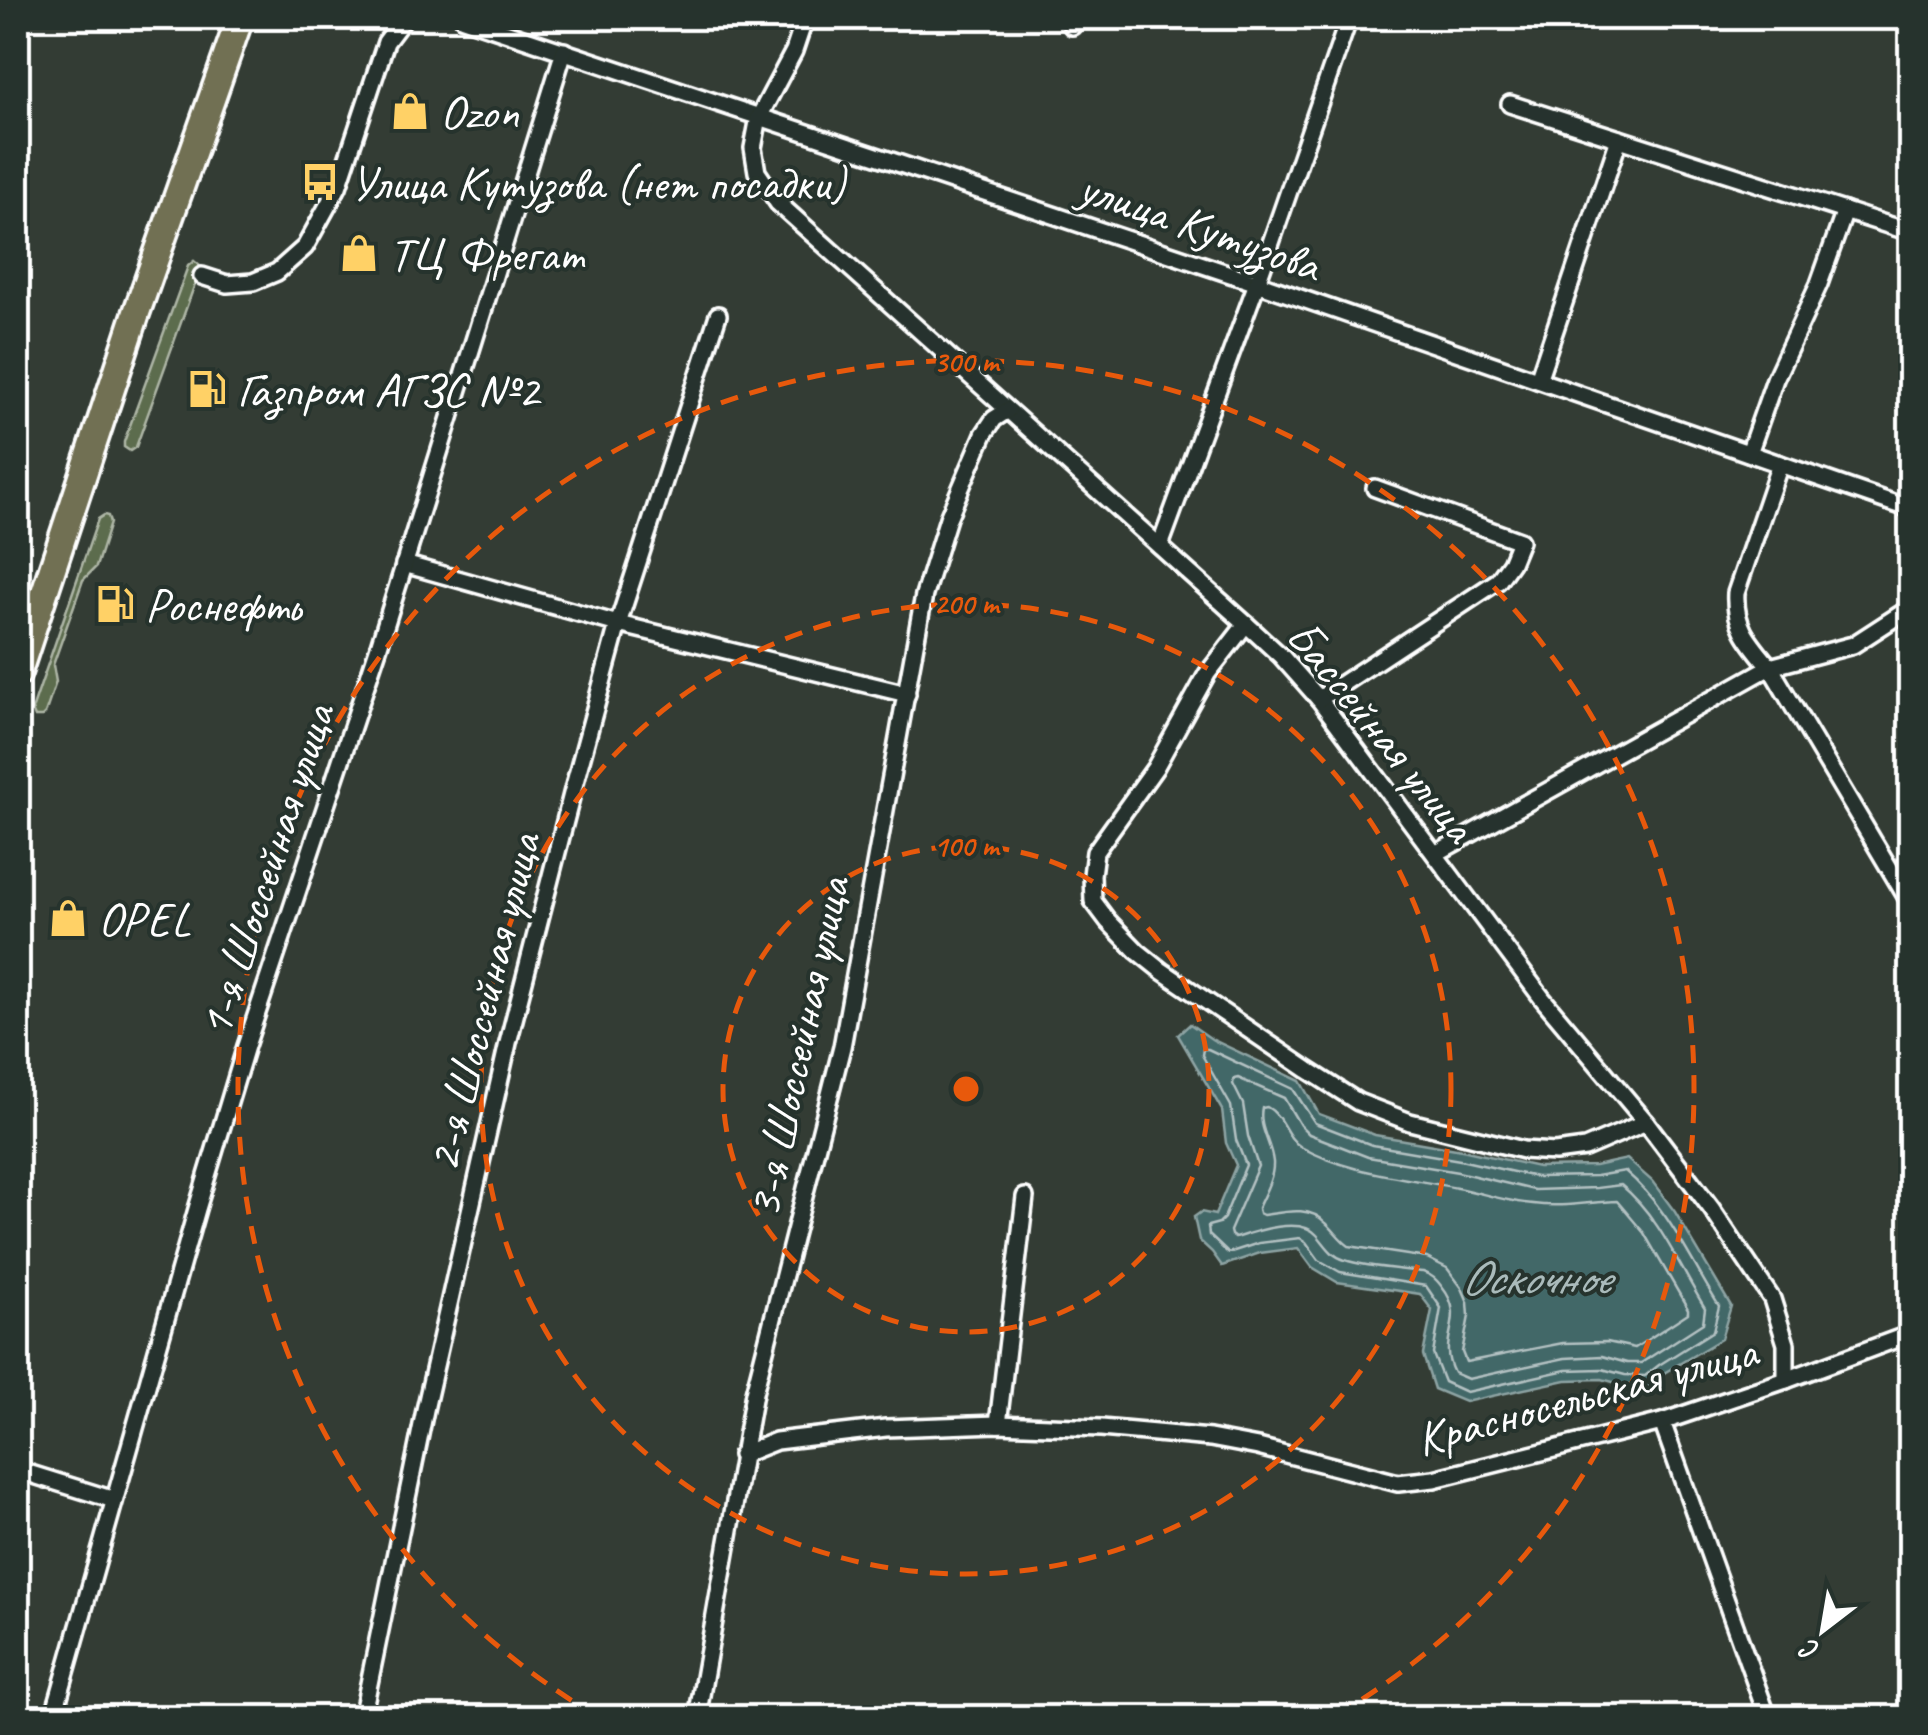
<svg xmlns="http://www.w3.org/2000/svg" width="1928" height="1735" viewBox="0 0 1928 1735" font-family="Caveat,sans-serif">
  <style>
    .green { fill: #5c6c4e; stroke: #aeb6a6; stroke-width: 2.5 }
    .water { fill: #436768; stroke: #8ea4a4; stroke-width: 2.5 }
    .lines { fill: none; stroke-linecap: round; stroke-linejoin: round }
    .shore { stroke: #b4c2c3; stroke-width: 2.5 }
    .minor-casing { stroke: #fff; stroke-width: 22 }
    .primary-casing { stroke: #fff; stroke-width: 32 }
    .minor { stroke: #26332d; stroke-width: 15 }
    .primary { stroke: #716f52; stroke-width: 25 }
    .ring { fill: none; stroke: #e8590c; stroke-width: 5; stroke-dasharray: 18 12 }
    .labels { text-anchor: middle; stroke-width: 8; stroke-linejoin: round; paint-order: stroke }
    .poi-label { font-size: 48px; fill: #fff; stroke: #26332d; text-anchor: start }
    .street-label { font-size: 48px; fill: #fff; stroke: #26332d }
    .water-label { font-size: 50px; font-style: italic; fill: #abb; stroke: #26332d }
    .centre { fill: #e8590c; stroke: #26332d; stroke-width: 5 }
    .ring-label { font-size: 30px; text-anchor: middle; font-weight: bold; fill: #e8590c; stroke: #26332d; stroke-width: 8; stroke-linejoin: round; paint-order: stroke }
  </style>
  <rect width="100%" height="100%" fill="#333c34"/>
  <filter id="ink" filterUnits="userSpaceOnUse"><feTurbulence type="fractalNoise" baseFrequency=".01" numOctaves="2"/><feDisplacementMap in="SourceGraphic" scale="20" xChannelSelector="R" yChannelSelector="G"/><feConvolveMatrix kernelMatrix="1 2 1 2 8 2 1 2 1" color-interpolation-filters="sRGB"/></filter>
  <g filter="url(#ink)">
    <g class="green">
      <path d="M194 261 200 266V270L136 447 130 451 124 447V442L188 266Z"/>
      <path d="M104 515 108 516 110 523 96 567 83 580 53 665 56 682 45 714 42 717H35L32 710 98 519Z"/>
    </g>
    <path class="water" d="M1190 1024 1213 1040 1300 1081 1319 1114 1375 1135 1462 1150 1538 1167 1595 1166 1627 1159 1652 1181 1675 1212 1731 1306 1721 1339 1664 1373 1650 1386 1624 1385 1602 1379 1566 1380 1465 1402 1434 1389 1423 1355 1432 1310 1420 1294 1337 1282 1312 1267 1298 1248 1260 1253 1222 1266 1212 1252 1199 1240 1194 1217 1201 1212 1215 1215 1236 1165 1226 1143 1222 1110 1178 1035Z"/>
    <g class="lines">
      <g class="shore">
        <path d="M1203 1049H1208L1293 1089 1315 1123 1372 1145 1460 1160 1536 1177 1596 1176 1625 1171C1668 1207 1690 1260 1719 1306L1713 1331 1659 1365 1645 1376 1625 1375 1602 1369 1566 1370 1466 1392 1444 1382 1433 1354 1441 1308 1426 1286 1340 1272 1319 1260 1306 1242 1300 1238 1259 1243 1228 1253 1209 1235 1208 1226 1219 1223 1224 1218 1246 1165 1236 1140 1231 1106 1202 1055Z"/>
        <path d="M1238 1078 1284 1098 1300 1125 1309 1134 1368 1157 1458 1172 1534 1190 1597 1188 1621 1185C1659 1216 1679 1266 1705 1308L1703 1323 1641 1363H1627L1602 1356 1565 1358 1468 1379 1454 1373C1435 1337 1469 1321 1442 1287 1436 1279 1432 1275 1423 1272 1401 1269 1365 1267 1345 1260 1331 1256 1326 1245 1317 1235 1301 1216 1256 1231 1235 1238L1231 1235 1230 1231 1258 1166 1248 1136 1243 1104 1233 1084 1234 1079Z"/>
        <path d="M1267 1107C1283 1115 1285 1137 1301 1147 1349 1174 1405 1177 1457 1188 1482 1193 1508 1202 1533 1204 1561 1208 1590 1202 1617 1201L1644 1233 1688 1309V1313L1635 1348 1607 1342 1563 1343 1466 1362 1462 1352 1469 1316 1468 1302 1462 1288 1447 1268 1427 1258 1349 1246C1339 1239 1335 1231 1326 1223 1309 1205 1285 1212 1263 1215L1259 1213 1258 1208C1264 1194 1274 1178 1273 1162 1271 1142 1258 1128 1262 1108Z"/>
      </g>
      <g class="minor-casing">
        <g id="minor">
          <path d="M463 18 1257 283 1910 509"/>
          <path d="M805 18 794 51 759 117 753 148 757 172 778 203 1246 624 1281 656 1319 699 1542 998 1646 1122 1711 1208 1772 1299 1786 1344V1380"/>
          <path d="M1072 26 1074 18"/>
          <path d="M1510 104 1910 232"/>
          <path d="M202 276 227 284 253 282 277 272 305 247 338 187 386 42 404 18"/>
          <path d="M1538 380 1619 139"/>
          <path d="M1749 453 1775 379 1819 284 1845 211"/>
          <path d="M1780 464 1736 593C1734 626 1749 642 1770 667L1910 903"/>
          <path d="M1160 546 1257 283 1349 18"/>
          <path d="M404 564 618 624 907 694"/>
          <path d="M1246 624 1207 674 1155 768 1095 852 1092 875 1093 901 1108 921 1137 951 1162 971 1308 1070 1358 1102 1410 1122 1523 1150 1555 1152 1585 1148 1646 1122"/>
          <path d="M1319 699 1498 581 1511 563 1520 541 1375 488"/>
          <path d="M1435 854 1770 667 1853 645 1910 608"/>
          <path d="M1662 1422 1768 1718"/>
          <path d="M998 1424 1025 1197"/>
          <path d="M741 1455 776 1441 886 1428 998 1424 1101 1428 1210 1438 1258 1447 1398 1483 1434 1479 1662 1422 1786 1380 1910 1334"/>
          <path d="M18 1470 114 1500"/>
          <path d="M53 1718 197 1209 246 1046 379 646 564 51"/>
          <path d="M362 1718 425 1410 508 1043 574 786 618 624 718 315"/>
          <path d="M697 1718 754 1393 842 1047 924 595 948 518 984 434 994 419 1008 410"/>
        </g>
      </g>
      <g class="primary-casing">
        <path id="primary" d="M18 673 136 314 240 18"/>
      </g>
      <use href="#minor" class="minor"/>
      <use href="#primary" class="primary"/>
    </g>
  </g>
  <g class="ring">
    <circle cx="966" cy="1089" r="243"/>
    <circle cx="966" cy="1089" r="485"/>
    <path d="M597 1716A728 728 0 1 1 1335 1716"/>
  </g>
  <defs>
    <g id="shop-bare" transform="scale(3)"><path d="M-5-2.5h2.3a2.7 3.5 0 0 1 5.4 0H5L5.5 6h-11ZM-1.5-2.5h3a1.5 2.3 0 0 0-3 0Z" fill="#ffd166" stroke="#26332d" stroke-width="2.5" paint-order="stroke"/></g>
    <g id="bus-bare" transform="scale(3)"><path d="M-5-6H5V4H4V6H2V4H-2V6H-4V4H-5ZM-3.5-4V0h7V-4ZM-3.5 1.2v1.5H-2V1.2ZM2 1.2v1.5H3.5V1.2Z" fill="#ffd166" stroke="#26332d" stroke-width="2.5" paint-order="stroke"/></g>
    <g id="fuel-bare" transform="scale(3)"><path d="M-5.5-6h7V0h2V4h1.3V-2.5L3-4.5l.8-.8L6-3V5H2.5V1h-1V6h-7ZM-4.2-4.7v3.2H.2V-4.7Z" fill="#ffd166" stroke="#26332d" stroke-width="2.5" paint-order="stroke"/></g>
  </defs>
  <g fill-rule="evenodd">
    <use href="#shop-bare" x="410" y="111"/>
    <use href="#bus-bare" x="320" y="182"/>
    <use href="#shop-bare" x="359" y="253"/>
    <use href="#fuel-bare" x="207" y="389"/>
    <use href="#fuel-bare" x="115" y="604"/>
    <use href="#shop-bare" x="68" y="918"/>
  </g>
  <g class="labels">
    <g class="poi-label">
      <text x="440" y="128">Ozon</text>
      <text x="350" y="199">Улица Кутузова (нет посадки)</text>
      <text x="389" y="270">ТЦ Фрегат</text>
      <text x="237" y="406">Газпром АГЗС №2</text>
      <text x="145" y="621">Роснефть</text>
      <text x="98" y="935">OPEL</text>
    </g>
    <g class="street-label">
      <text transform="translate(1200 225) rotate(19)" y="17">улица Кутузова</text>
      <text transform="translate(1382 730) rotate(51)" y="17">Бассейная улица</text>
      <text transform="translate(265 870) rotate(-72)" y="17">1-я Шоссейная улица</text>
      <text transform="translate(482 1002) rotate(-76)" y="17">2-я Шоссейная улица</text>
      <text transform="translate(797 1047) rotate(-78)" y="17">3-я Шоссейная улица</text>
      <text transform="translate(1586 1394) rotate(-15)" y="17">Красносельская улица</text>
    </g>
    <g class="water-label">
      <text x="1535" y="1294">Оскочное</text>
    </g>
  </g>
  <circle cx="966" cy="1089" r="15" class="centre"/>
  <g class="ring-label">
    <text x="966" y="372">300 m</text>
    <text x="966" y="614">200 m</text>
    <text x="966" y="856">100 m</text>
  </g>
  <rect width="1928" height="1735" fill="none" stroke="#26332d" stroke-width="60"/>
  <rect x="30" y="30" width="1868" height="1675" fill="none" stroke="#fff" stroke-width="4" filter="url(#ink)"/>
  <g transform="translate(1823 1630) rotate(211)" stroke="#26332d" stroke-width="8" paint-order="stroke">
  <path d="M0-8L18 38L0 25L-18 38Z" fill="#ffffff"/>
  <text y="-15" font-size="28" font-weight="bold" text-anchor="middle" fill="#ffffff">С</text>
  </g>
</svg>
